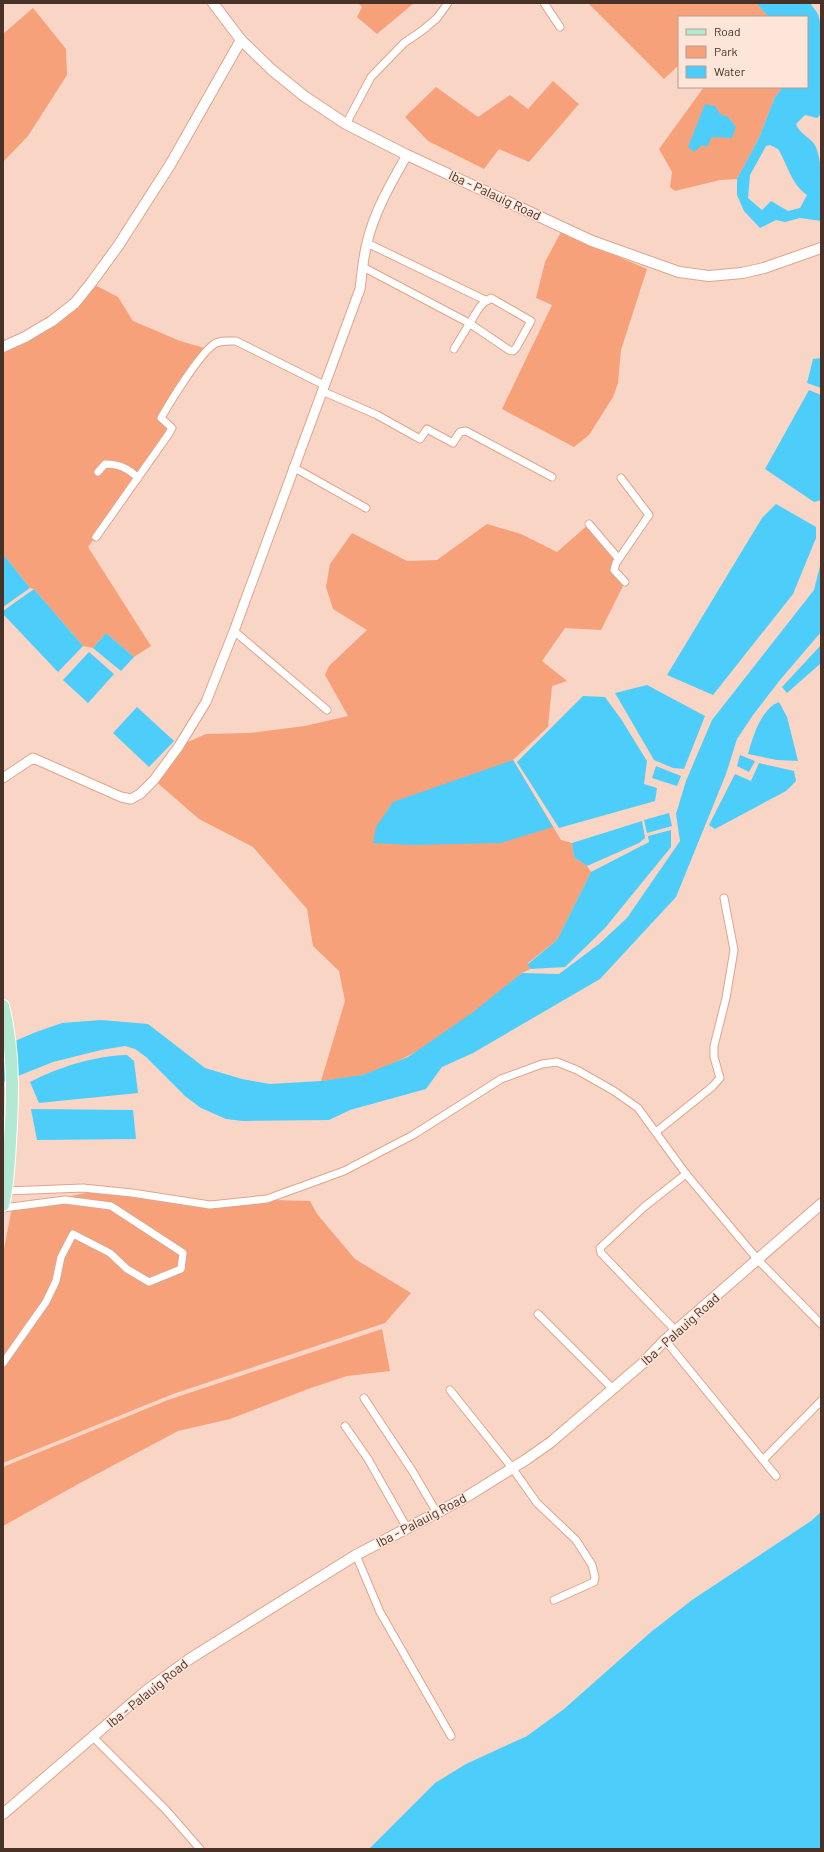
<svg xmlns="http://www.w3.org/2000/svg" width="824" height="1852" viewBox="0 0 824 1852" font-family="Barlow,sans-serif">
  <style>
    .green { fill: #f7a17a }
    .water { fill: #4dcdf9; fill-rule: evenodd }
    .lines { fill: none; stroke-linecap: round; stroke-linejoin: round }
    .minor-casing { stroke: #dfa58c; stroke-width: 9 }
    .tertiary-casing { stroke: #dfa58c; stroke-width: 11 }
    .secondary-casing { stroke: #dfa58c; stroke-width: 12 }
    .primary-casing { stroke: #fff; stroke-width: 14 }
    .minor { stroke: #fff; stroke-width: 7 }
    .tertiary { stroke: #fff; stroke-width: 9 }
    .secondary { stroke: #fff; stroke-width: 10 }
    .primary { stroke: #b3e9d2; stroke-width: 12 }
    .labels { text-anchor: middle; stroke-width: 3; stroke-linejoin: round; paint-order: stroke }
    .street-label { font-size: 13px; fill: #483126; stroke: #fee5da }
  </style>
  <rect width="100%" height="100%" fill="#f9d5c5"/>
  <g class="green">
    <path d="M358 3H414L377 34 357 17 362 7Z"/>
    <path d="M588 3H756L769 17H679V65L664 79Z"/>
    <path d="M33 8 66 49 67 75 28 136 3 162V34Z"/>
    <path d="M553 81 579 104 529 162 499 149 484 169 428 141 405 117 436 87 478 117 510 95 528 109Z"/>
    <path d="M704 87H783L775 97 759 138 737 179 720 180 675 191 670 187 672 172 659 149Z"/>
    <path d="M561 232 647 269 621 350 618 383 613 397 589 435 574 447 502 409 552 305 536 298 545 262Z"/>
    <path d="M91 283 118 297 133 321 180 341 208 349 161 418 172 428 88 547 151 646 134 657 106 633 93 648 83 646 34 589 30 588 3 554V347L52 321Z"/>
    <path d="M487 524 521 534 557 552 589 524 618 558 614 570 625 582 601 630 565 628 542 661 567 681 552 686 548 727 513 760 561 840 572 843 574 857 587 866 591 872 557 940 528 963 530 969 522 973C481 1010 416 1060 363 1075 350 1078 335 1079 321 1081L345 1001 339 971 313 946 307 909 253 847 199 819 154 780 179 746 206 734 249 733 305 726 348 716 325 675 329 666 367 630 333 609 326 587 330 564 352 533 407 561 437 560Z"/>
    <path d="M91 1192 138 1196 214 1208 269 1200 310 1201 317 1214 355 1259 411 1293 385 1323 173 1394 3 1463V1254L12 1208Z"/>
    <path d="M382 1329 390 1371 347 1376 308 1389 230 1419 178 1431 80 1483 3 1526V1467L168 1400Z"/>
  </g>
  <g class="water">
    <path d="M756 3H810L818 14 821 26 820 115 817 118 805 115 796 124C800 135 811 137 816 147 824 169 821 197 821 221L800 218 785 222 776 220 760 228 744 211 737 195V179L759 138 775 97 783 87H807V17H769ZM770 145 778 149C788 165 791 184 807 195L800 208 788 211 771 201 762 210 748 198 750 175 766 146Z"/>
    <path d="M705 104 715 106 720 114 728 117 736 127 732 138 712 137 707 147 702 145 694 152 688 147Z"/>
    <path d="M821 358V388L807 383 813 359Z"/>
    <path d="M809 390 821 395V500L814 502 765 469Z"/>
    <path d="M776 504 816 527V538L793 594 713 695 667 675 762 518Z"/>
    <path d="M3 554 30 588 3 607Z"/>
    <path d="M821 562V632L780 680 753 715 737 739 726 774 676 897 600 979 473 1053 442 1067 426 1089 350 1110 329 1120 243 1121 226 1119 201 1108 185 1096 146 1057 135 1049 125 1046 101 1050 53 1062 3 1082V1046L36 1032 62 1023 101 1020 148 1024 205 1068 242 1079 270 1084 321 1081 363 1075 408 1057 472 1013 522 973 559 974 599 944 627 918 680 841 676 814 686 781 712 720 814 590Z"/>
    <path d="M34 589 83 646 58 672 3 614V611Z"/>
    <path d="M106 633 134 657 121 671 93 648Z"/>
    <path d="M821 645V663L787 693 782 687Z"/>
    <path d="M89 652 114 674 88 703 63 680Z"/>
    <path d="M647 685 705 716 684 769 673 768 654 760 615 693Z"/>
    <path d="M583 696 605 697 621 719 647 761 644 784 657 788 655 801 559 828 517 762Z"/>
    <path d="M779 702 787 717 798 761 777 760 748 754C753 736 761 709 779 702Z"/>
    <path d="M137 707 174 741 149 767 113 733Z"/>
    <path d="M740 755 755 761 749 772 737 766Z"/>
    <path d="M513 760 553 827 501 843 411 845 373 843 376 827 393 802Z"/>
    <path d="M759 763 794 771 796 781 786 791 715 829 709 825 735 774 751 781Z"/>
    <path d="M656 766 681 776 677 786 652 778Z"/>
    <path d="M669 813 672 826 647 833 644 820Z"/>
    <path d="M642 821 645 838 639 843 587 866 574 857 572 843Z"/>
    <path d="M671 830V847L605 928 565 967 530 969 528 964 557 940 591 872 649 842 648 836Z"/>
    <path d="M127 1055 134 1061 138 1093 39 1103 30 1082C59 1067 94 1056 127 1055Z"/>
    <path d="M31 1109 133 1110 136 1139 37 1140Z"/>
    <path d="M821 1512V1849H369L435 1783 466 1764 527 1736 564 1709 651 1632 692 1600 811 1521Z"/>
  </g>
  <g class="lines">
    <g class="minor-casing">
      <g id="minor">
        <path d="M544 3 560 27"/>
        <path d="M346 124 371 77 404 43 423 30 437 18 448 3"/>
        <path d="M363 267 469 323 509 350 513 351 516 348 531 321 491 298 487 301 367 243"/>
        <path d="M454 349 479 308 486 300"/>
        <path d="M322 391 377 415 420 439 427 429 453 443 460 432 466 431 552 477"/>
        <path d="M293 467 366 508"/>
        <path d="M98 472 105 464C119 464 128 468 138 478"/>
        <path d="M621 478 649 515 616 563 614 570 625 582"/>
        <path d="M589 524 618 558"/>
        <path d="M96 537 168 435 172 428 161 418C170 402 199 355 213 345 219 340 228 341 236 341L324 385"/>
        <path d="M234 631 327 710"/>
        <path d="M656 1132 712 1087 720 1078 714 1057V1046L726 998 734 950 724 898"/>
        <path d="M7 1191 83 1188 132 1193 210 1205 267 1199 344 1171 413 1135 501 1079 542 1064 557 1062 577 1070 614 1091 638 1108 686 1174 758 1260 821 1324"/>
        <path d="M3 1208 65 1200 111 1206 183 1253 181 1269 149 1282 127 1269 110 1253 73 1234 61 1257 56 1281 46 1302 3 1363"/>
        <path d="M538 1314 612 1388"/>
        <path d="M676 1331 601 1253 600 1248 644 1207 686 1174"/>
        <path d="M665 1340 776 1476"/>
        <path d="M450 1390 513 1469 537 1503 576 1540 592 1565 595 1577 594 1582 554 1600"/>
        <path d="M364 1398 413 1472 437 1513"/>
        <path d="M345 1426 368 1459 407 1528"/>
        <path d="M763 1460 821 1401"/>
        <path d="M356 1555 380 1612 451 1736"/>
        <path d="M93 1737 166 1810 200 1849"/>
      </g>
    </g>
    <g class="tertiary-casing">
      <path id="tertiary" d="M3 778 33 758 121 797 131 799 140 794 154 780 179 746 206 702 234 631 360 289C362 274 363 258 367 243 374 212 391 183 407 155"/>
    </g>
    <g class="secondary-casing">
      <g id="secondary">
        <path d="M213 3 241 40 272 70 304 96 346 124 407 155 592 241 679 272 709 276 742 273 764 268 821 248"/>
        <path d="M3 347 25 337 52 321 75 303 91 283 118 246 170 165 241 40"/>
        <path d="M3 1814 147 1690 191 1658 356 1555 463 1499 527 1459 551 1442 643 1363 665 1340 821 1204"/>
      </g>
    </g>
    <g class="primary-casing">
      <path id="primary" d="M3 1006C14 1050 13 1096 10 1142 9 1163 8 1185 3 1205"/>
    </g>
    <use href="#minor" class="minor"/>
    <use href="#tertiary" class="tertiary"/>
    <use href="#secondary" class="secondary"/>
    <use href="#primary" class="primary"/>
  </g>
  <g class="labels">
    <g class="street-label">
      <text transform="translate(495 195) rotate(25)" y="5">Iba - Palauig Road</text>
      <text transform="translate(680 1329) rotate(-42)" y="5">Iba - Palauig Road</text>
      <text transform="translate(421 1520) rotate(-28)" y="5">Iba - Palauig Road</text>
      <text transform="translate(147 1693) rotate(-39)" y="5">Iba - Palauig Road</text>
    </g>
  </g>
  <rect width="824" height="1852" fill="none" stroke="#483126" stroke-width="8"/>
  <rect x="678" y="16" width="130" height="72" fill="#fee5da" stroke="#b59d92"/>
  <rect x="686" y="29" width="20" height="6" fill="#b3e9d2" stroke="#b59d92"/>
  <text x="714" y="36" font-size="12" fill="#483126">Road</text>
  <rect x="686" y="46" width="20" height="12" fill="#f7a17a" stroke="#b59d92"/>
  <text x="714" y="56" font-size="12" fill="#483126">Park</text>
  <rect x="686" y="66" width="20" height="12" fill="#4dcdf9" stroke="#b59d92"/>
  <text x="714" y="76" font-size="12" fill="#483126">Water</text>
</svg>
